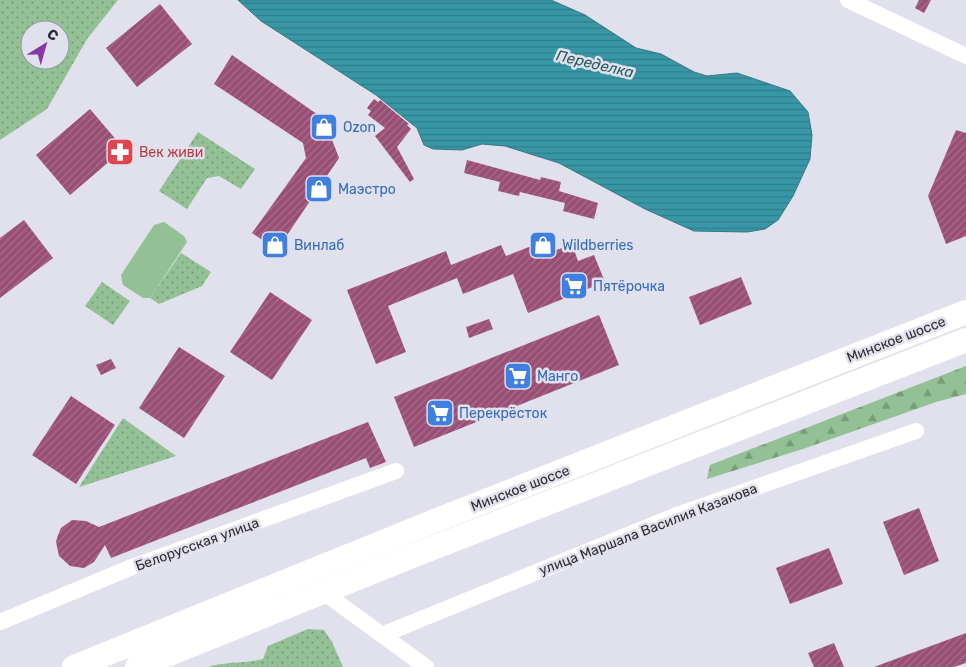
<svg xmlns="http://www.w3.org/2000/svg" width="966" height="667" viewBox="0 0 966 667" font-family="Rubik,sans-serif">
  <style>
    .green { fill: url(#green-dots); fill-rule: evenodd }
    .forest { fill: url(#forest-firs) }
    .pitch { fill: #93c094 }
    .water { fill: url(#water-rules); stroke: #357783 }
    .building { fill: url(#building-hatch) }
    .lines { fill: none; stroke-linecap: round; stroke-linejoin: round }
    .minor { stroke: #fff; stroke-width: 16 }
    .highway { stroke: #fff; stroke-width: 24 }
    .labels { text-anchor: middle; stroke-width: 5; stroke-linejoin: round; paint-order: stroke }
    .shop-label { font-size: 14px; fill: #366cbe; stroke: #e0e1ec; text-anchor: start }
    .health-label { font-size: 14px; fill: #be3a42; stroke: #e0e1ec; text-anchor: start }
    .street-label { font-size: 14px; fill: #2d2d31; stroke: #e0e1ec }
    .water-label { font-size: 15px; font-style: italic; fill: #265a63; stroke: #e0e1ec }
  </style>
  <defs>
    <pattern id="green-dots" width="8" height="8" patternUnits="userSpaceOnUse" patternTransform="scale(1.25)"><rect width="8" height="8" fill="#93c094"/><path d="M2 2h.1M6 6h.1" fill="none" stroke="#789c79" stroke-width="1.8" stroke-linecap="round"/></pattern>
    <pattern id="forest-firs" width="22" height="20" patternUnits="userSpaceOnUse" patternTransform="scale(1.25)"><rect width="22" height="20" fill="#93c094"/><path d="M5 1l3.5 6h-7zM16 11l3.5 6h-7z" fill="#789c79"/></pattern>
    <pattern id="water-rules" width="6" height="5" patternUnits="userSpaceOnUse" patternTransform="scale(1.25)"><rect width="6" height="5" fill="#3897a6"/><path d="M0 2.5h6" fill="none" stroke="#307c88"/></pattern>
    <pattern id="building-hatch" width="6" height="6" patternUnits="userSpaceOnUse" patternTransform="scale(1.25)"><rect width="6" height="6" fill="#9a4e75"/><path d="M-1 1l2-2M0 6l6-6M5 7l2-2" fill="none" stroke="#a5708c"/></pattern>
  </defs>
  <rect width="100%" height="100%" fill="#e0e1ec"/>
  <g class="green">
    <path d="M0 0H118L87 39 47 109 0 140ZM30 30H60V60H30Z"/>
    <path d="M198 132 255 169 241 189 219 176 207 178 187 209 159 191Z"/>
    <path d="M181 253 211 272 202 286 159 304 150 298Z"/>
    <path d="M102 282 130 301 113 325 85 306Z"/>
    <path d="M123 418 176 456 79 487Z"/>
    <path d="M308 629 324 630 332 642 343 667H208C226 661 244 664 263 659L268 646Z"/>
  </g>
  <path class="forest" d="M966 366V394L936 402 803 449 707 479 710 465Z"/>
  <path class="pitch" d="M164 222 184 236 187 242 150 298H143L123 285 121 275 154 225Z"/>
  <path class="water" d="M238 0H551L585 15 636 48 661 54 694 72 707 76 737 73 790 91 808 112 812 135 810 159 793 196 778 220 765 229 747 232 694 231 645 209 559 163 505 146 482 144 462 150 433 149 424 145 417 128 376 95 261 21Z"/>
  <g class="building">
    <path d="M919 0H931L924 13 915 8Z"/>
    <path d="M160 4 192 44 137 87 106 48Z"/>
    <path d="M232 55 324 119 339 158 277 250 252 233 306 158 303 143 214 84Z"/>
    <path d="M374 99 378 102 380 100 409 124 407 125 411 129 397 147 414 179 410 182 375 136 385 128 368 115 371 111 367 108Z"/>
    <path d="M90 109 124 149 70 195 36 155Z"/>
    <path d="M956 130 966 133V236L946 244 928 196Z"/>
    <path d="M467 160 540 180 541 177 561 182 559 191 598 203 594 219 563 211 565 203 520 192 519 196 498 191 500 182 464 173Z"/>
    <path d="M24 220 53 258 0 298V238Z"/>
    <path d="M549 239 554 251 572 244 578 261 594 255 605 282 528 313 513 274 463 294 457 278 388 306 406 352 376 364 347 290 446 251 451 265 501 245 506 256Z"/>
    <path d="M741 277 752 304 700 325 689 297Z"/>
    <path d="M270 292 312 320 272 380 230 352Z"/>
    <path d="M599 315 619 365 414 447 394 397Z"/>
    <path d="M489 319 493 329 469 338 466 327Z"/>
    <path d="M179 347 225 376 184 438 139 408Z"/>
    <path d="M111 359 116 368 101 375 96 365Z"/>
    <path d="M71 396 115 425 76 484 32 455Z"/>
    <path d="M368 422 386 462 370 468 366 458 111 558 105 545 94 562 84 568 70 566 59 556 56 542 58 535 61 528 72 520 86 521 99 527Z"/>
    <path d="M919 508 939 561 904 575 883 522Z"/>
    <path d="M829 548 843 584 790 604 776 568Z"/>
    <path d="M966 633V663L954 667H874Z"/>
    <path d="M834 643 844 667H814L808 653Z"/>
  </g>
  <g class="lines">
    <g class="minor">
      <path d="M848 0 966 56"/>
      <path d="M323 592 426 667"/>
      <path d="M0 622 132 567 396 471"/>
      <path d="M382 635 677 515 916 431"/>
    </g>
    <g class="highway">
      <path d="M74 667 432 522 966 312"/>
      <path d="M137 667 412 556 966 340"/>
    </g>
  </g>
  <defs>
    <g id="shop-square" transform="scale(1.4375)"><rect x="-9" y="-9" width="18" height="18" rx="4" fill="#3f7fe0" stroke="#e0e1ec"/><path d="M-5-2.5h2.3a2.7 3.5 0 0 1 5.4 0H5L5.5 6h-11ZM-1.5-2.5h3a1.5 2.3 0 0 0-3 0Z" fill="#fff"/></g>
    <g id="pharmacy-square" transform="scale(1.4375)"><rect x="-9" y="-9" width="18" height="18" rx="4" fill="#e0444e" stroke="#e0e1ec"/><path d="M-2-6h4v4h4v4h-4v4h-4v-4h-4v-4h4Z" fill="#fff"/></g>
    <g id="supermarket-square" transform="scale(1.4375)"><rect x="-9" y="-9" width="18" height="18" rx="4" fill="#3f7fe0" stroke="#e0e1ec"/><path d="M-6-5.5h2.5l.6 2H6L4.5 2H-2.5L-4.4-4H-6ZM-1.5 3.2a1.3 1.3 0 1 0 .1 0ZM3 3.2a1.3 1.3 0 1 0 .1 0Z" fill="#fff"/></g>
  </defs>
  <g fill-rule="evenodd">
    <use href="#shop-square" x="324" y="127"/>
    <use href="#pharmacy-square" x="120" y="152"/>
    <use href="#shop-square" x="319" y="189"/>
    <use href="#shop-square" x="275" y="245"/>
    <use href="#shop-square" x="543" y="245"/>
    <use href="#supermarket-square" x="574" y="286"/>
    <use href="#supermarket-square" x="518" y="376"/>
    <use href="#supermarket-square" x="440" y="413"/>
  </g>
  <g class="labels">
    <g class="shop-label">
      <text x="343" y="132">Ozon</text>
      <text x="338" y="194">Маэстро</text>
      <text x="294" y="250">Винлаб</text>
      <text x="562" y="250">Wildberries</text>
      <text x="593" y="291">Пятёрочка</text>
      <text x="537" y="381">Манго</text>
      <text x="459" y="418">Перекрёсток</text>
    </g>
    <g class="health-label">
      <text x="139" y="157">Век живи</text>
    </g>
    <g class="street-label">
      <text transform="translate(896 339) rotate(-21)" y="5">Минское шоссе</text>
      <text transform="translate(520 488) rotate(-21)" y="5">Минское шоссе</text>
      <text transform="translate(648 529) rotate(-21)" y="5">улица Маршала Василия Казакова</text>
      <text transform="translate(197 544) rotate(-20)" y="5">Белорусская улица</text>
    </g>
    <g class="water-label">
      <text transform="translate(595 64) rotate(13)" y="5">Переделка</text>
    </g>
  </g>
  <g transform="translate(45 45) rotate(37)"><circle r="24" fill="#e0e1ec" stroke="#9899a1"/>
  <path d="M0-4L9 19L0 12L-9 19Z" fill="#8638a9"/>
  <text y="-8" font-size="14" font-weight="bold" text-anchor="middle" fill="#2d2d31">С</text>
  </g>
</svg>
